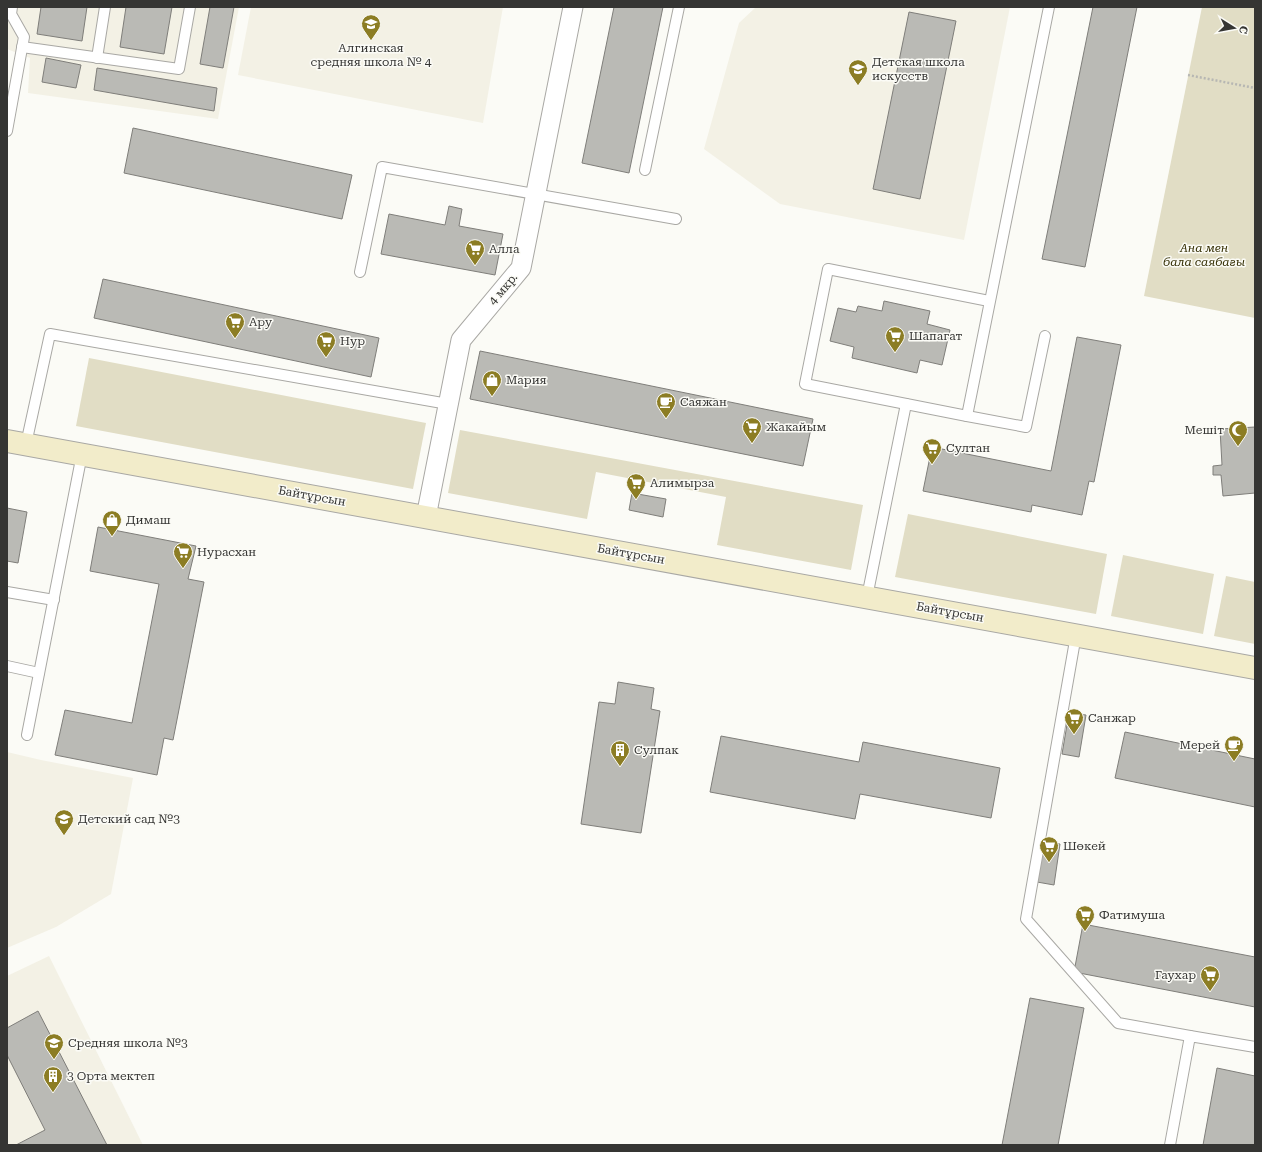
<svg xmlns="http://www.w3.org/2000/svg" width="1262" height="1152" viewBox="0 0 1262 1152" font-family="'Roboto Serif',serif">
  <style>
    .built { fill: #f3f1e5 }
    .green { fill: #e1ddc5 }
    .building { fill: #babab5; stroke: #7f7e7a }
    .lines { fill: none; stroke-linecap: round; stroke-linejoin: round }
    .lane-casing { stroke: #a9a8a4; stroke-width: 12 }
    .street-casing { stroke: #a9a8a4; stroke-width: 21 }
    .secondary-casing { stroke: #a9a8a4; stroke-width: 24 }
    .path { stroke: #b7b7b3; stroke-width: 2.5; stroke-dasharray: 2 2; stroke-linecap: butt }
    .lane { stroke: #fff; stroke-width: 10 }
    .street { stroke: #fff; stroke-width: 19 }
    .secondary { stroke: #f2ecca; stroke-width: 22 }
    .labels { text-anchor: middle; stroke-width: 3; stroke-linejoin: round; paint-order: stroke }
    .poi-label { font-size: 12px; fill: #353533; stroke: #fbfbf6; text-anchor: start }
    .park-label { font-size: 12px; font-style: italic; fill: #352f04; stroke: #fbfbf6 }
    .street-label { font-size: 12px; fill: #353533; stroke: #fbfbf6 }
  </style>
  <rect width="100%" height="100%" fill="#fbfbf6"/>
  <g class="built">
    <path d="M7 7H239L218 119 28 93 30 58 7 49Z"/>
    <path d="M251 7H503L483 123 238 75Z"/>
    <path d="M756 7H1010L964 240 780 204 704 149 739 23Z"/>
    <path d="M7 752 41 760 133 778 111 894 56 927 7 948Z"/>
    <path d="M49 956 143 1145H7V976Z"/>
  </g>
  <g class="green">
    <path d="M1202 7H1255V318L1144 296Z"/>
    <path d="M89 358 426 423 413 489 76 426Z"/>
    <path d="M460 430 863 505 851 570 717 545 726 497 596 472 587 519 448 493Z"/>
    <path d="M908 514 1107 554 1096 614 895 577Z"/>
    <path d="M1123 555 1214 574 1203 634 1111 616Z"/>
    <path d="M1226 576 1255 582V644L1214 636Z"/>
  </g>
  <g class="building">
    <path d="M41 7H87L82 41 37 34Z"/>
    <path d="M126 7H172L164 54 120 47Z"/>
    <path d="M210 7H234L223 68 200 64Z"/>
    <path d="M614 7H663L629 173 582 163Z"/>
    <path d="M1093 7H1137L1085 267 1042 259Z"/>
    <path d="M909 12 956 21 920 199 873 189Z"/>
    <path d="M46 58 81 65 76 88 42 82Z"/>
    <path d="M97 68 217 88 214 111 94 90Z"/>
    <path d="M133 128 352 175 342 219 124 173Z"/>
    <path d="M449 206 462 209 459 226 503 234 495 275 381 254 389 214 445 225Z"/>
    <path d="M103 279 379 338 371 377 94 318Z"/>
    <path d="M884 301 930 311 927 324 950 330 942 365 920 360 917 373 852 358 854 347 830 341 838 308 856 312 858 306 882 311Z"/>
    <path d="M1077 337 1121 345 1094 482 1089 481 1082 515 1032 505 1031 512 923 491 932 447 1051 471Z"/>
    <path d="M480 351 813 419 803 466 470 399Z"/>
    <path d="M1255 427V493L1223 496 1221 475H1213V466L1222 465 1220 429Z"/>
    <path d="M632 493 666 499 663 517 629 510Z"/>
    <path d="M7 508 27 512 18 563 7 561Z"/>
    <path d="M98 527 196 546 188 579 204 582 173 740 164 738 157 775 55 755 65 710 132 723 159 584 90 571Z"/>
    <path d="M618 682 654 688 651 709 660 711 641 833 581 824 599 702 615 704Z"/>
    <path d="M1069 713 1086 715 1079 757 1062 754Z"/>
    <path d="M1125 732 1255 759V807L1115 778Z"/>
    <path d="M721 736 859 762 863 742 1000 768 991 818 860 794 855 819 710 792Z"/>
    <path d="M1044 841 1060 844 1054 885 1037 882Z"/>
    <path d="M1083 924 1255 957V1007L1074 972Z"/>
    <path d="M1030 998 1084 1008 1058 1145H1002Z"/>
    <path d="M38 1011 107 1145H16L45 1130 7 1055V1028Z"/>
    <path d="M1217 1068 1255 1076V1145H1203Z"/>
  </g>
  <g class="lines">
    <g class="lane-casing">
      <g id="lane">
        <path d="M22 47 179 69 190 7"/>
        <path d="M97 58 105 7"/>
        <path d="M7 131 24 37 11 14 12 7"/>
        <path d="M645 170 679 7"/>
        <path d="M360 272 382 167 676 219"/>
        <path d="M989 301 828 269 805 384 967 416 1049 7"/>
        <path d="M967 416 1026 427 1045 336"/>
        <path d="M26 444 50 334 448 404"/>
        <path d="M7 592 54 600"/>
        <path d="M867 597 906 404"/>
        <path d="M1076 635 1026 919 1118 1023 1190 1036"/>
        <path d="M7 666 39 673"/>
        <path d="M27 735 82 454"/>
        <path d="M1170 1145 1190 1036 1255 1047"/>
      </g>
    </g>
    <g class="street-casing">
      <path id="street" d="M426 517 461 340 521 268 573 7"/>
    </g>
    <g class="secondary-casing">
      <path id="secondary" d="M7 441 1255 668"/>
    </g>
    <path class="path" d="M1188 75 1255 88"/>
    <use href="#lane" class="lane"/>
    <use href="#street" class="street"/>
    <use href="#secondary" class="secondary"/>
  </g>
  <defs>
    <g id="school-pin" transform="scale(1)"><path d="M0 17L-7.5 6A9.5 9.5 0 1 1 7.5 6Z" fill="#8c7d24" stroke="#fbfbf6"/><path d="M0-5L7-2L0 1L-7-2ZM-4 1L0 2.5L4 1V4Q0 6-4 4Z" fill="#fff"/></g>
    <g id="supermarket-pin" transform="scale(1)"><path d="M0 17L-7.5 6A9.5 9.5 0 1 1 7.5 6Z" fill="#8c7d24" stroke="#fbfbf6"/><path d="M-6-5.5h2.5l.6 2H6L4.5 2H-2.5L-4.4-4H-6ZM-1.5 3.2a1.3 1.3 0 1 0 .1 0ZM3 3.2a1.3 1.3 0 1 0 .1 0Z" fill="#fff"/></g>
    <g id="shop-pin" transform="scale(1)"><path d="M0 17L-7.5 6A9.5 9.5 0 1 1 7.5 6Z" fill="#8c7d24" stroke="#fbfbf6"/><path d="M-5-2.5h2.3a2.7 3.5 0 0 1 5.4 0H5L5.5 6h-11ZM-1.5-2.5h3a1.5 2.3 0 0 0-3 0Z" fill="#fff"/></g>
    <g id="cafe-pin" transform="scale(1)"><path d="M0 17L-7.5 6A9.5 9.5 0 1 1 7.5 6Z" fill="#8c7d24" stroke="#fbfbf6"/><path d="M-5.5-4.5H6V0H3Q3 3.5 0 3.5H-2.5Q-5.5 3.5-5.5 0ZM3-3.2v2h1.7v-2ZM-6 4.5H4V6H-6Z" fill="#fff"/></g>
    <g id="mosque-pin" transform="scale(1)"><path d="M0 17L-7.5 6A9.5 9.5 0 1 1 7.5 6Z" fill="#8c7d24" stroke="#fbfbf6"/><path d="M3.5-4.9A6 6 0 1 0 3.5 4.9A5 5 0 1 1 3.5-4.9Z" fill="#fff"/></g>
    <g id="building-pin" transform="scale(1)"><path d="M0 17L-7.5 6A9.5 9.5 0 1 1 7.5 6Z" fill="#8c7d24" stroke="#fbfbf6"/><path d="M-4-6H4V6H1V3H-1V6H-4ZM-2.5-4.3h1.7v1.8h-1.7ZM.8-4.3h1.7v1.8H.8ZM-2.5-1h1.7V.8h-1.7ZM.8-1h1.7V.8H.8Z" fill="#fff"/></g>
  </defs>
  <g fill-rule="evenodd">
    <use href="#school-pin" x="371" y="24"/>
    <use href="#school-pin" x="858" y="69"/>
    <use href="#supermarket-pin" x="475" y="249"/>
    <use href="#supermarket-pin" x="235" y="322"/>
    <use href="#supermarket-pin" x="895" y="336"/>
    <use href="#supermarket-pin" x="326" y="341"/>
    <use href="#shop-pin" x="492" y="380"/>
    <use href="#cafe-pin" x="666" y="402"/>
    <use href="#supermarket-pin" x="752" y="427"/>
    <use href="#mosque-pin" x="1238" y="430"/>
    <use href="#supermarket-pin" x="932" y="448"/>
    <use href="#supermarket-pin" x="636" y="483"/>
    <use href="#shop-pin" x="112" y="520"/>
    <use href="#supermarket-pin" x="183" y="552"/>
    <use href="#supermarket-pin" x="1074" y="718"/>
    <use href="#cafe-pin" x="1234" y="745"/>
    <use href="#building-pin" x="620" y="750"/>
    <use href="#school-pin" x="64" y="819"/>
    <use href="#supermarket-pin" x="1049" y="846"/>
    <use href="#supermarket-pin" x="1085" y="915"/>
    <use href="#supermarket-pin" x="1210" y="975"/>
    <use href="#school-pin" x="54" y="1043"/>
    <use href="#building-pin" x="53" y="1076"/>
  </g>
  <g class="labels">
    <g class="poi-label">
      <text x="371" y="52" text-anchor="middle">Алгинская<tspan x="371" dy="14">средняя школа № 4</tspan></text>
      <text x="872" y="66">Детская школа<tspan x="872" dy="14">искусств</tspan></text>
      <text x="489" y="253">Алла</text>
      <text x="249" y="326">Ару</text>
      <text x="909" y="340">Шапагат</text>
      <text x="340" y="345">Нур</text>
      <text x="506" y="384">Мария</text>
      <text x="680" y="406">Саяжан</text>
      <text x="766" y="431">Жакайым</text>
      <text x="1224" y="434" text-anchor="end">Мешіт</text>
      <text x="946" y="452">Султан</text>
      <text x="650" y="487">Алимырза</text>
      <text x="126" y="524">Димаш</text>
      <text x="197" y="556">Нурасхан</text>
      <text x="1088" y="722">Санжар</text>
      <text x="1220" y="749" text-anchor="end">Мерей</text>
      <text x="634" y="754">Сулпак</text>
      <text x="78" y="823">Детский сад №3</text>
      <text x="1063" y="850">Шөкей</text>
      <text x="1099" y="919">Фатимуша</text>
      <text x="1196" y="979" text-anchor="end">Гаухар</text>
      <text x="68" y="1047">Средняя школа №3</text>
      <text x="67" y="1080">3 Орта мектеп</text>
    </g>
    <g class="park-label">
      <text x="1204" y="252">Ана мен<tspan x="1204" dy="14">бала саябағы</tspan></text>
    </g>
    <g class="street-label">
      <text transform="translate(503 289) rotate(-50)" y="4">4 мкр.</text>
      <text transform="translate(312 496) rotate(10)" y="4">Байтұрсын</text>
      <text transform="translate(631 554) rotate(10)" y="4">Байтұрсын</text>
      <text transform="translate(950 612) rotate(10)" y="4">Байтұрсын</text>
    </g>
  </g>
  <rect width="1262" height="1152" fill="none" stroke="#353533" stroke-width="16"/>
  <g transform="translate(1234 28) rotate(101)" stroke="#fbfbf6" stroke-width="3" paint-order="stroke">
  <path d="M0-3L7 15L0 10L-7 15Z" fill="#353533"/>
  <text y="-6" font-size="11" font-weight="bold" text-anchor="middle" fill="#353533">С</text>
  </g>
</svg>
